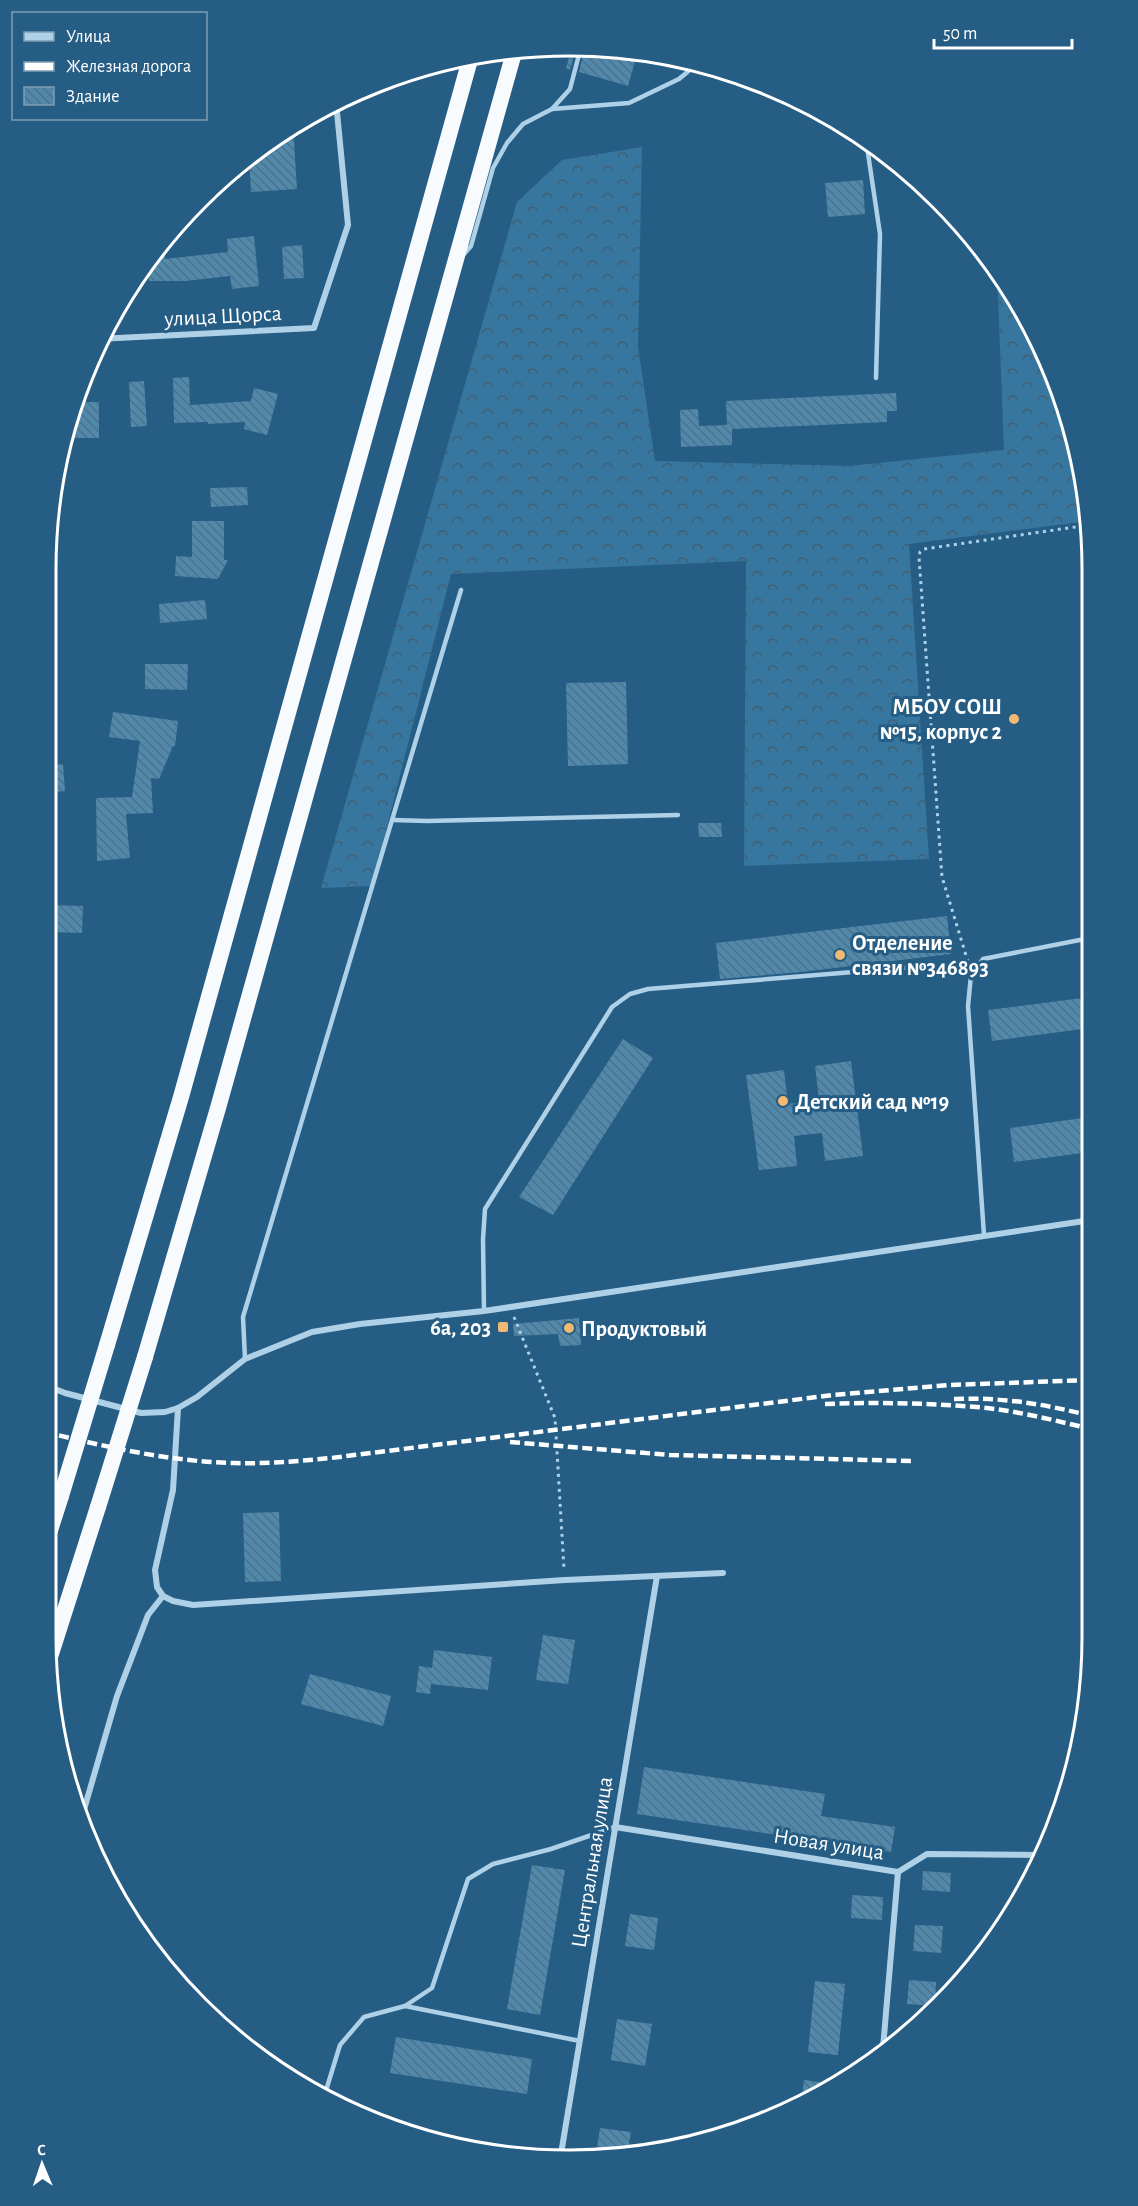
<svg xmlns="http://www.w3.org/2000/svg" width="1138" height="2206" viewBox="0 0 1138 2206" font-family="'Alegreya Sans',sans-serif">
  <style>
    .forest { fill: url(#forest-crowns) }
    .building { fill: url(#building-back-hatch) }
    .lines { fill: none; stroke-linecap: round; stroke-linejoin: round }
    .path { stroke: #aed1e8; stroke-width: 3; stroke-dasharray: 3 4.5; stroke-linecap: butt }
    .service { stroke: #aed1e8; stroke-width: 4.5 }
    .minor { stroke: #aed1e8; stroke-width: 6 }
    .trunk { stroke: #f8fbfe; stroke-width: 16 }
    .rail { stroke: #fff; stroke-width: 4.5; stroke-dasharray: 10 4.5; stroke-linecap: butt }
    .trunk-bridge { stroke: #f8fbfe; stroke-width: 16 }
    .poi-dot { fill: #f1b972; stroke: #255d84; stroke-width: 2 }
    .labels { text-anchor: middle; stroke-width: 6; stroke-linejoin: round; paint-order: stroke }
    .street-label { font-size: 22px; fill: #fff; stroke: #255d84 }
    .poi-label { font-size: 22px; font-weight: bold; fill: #fff; stroke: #255d84; text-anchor: start }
    .rim { fill: none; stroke: #fff; stroke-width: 3 }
  </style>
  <defs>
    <pattern id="forest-crowns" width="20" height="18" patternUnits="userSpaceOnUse" patternTransform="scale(1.5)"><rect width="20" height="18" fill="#36769f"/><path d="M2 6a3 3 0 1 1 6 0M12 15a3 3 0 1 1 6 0" fill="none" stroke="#425f71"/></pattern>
    <pattern id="building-back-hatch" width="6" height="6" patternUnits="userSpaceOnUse" patternTransform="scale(1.5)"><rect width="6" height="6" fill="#5189ad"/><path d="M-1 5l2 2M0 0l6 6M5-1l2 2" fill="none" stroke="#4f7186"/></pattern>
  </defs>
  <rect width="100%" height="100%" fill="#255d84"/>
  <path class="forest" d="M642 147 638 347 655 461 849 466 1004 450 997 272 1053 369 1081 472V522L909 544 929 859 744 866 746 561 451 574 372 886 321 888 517 202 562 160Z"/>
  <g class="building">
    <path d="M572 47H576L570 70 566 68Z"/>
    <path d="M585 47 635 61 628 86 579 72Z"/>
    <path d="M293 125 297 189 251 192 249 157Z"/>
    <path d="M863 180 865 214 828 217 825 183Z"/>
    <path d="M254 236 259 286 232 289 230 276 185 281H149V270H141L153 250 165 238V259L228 252 227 239Z"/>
    <path d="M302 245 304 278 284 279 282 247Z"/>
    <path d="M189 377 190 405 251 401 254 388 278 394 267 435 244 429 245 422 208 424V422L174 423 173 378Z"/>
    <path d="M144 381 147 426 131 427 129 382Z"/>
    <path d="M896 393 897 411H887V422L732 429V445L681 447 680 410 698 409 699 426 727 425 726 401Z"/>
    <path d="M75 402H99V438H68V420Z"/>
    <path d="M247 487 248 505 211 507 210 488Z"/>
    <path d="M192 521H224V560H228L218 579 175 576 176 556 192 557Z"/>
    <path d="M205 600 207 619 160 623 159 604Z"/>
    <path d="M145 664H188L187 690 145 689Z"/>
    <path d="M626 682 628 764 568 766 566 683Z"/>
    <path d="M113 712 178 721 175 746H173L159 779 151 778 153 813 126 814 130 858 97 861 96 798 132 797 140 741 109 737Z"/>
    <path d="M63 764 65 791 46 793V766Z"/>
    <path d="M698 823H721L722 837H699Z"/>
    <path d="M51 905 83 906 82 933 50 932Z"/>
    <path d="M947 916 951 954 801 972 720 979 716 943Z"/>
    <path d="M1090 997V1028L992 1041 988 1010Z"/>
    <path d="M623 1039 653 1058 553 1215 519 1197Z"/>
    <path d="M851 1061 863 1156 825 1161 822 1133 794 1136 797 1166 759 1170 746 1075 784 1070 788 1104 819 1100 815 1066Z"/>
    <path d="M1090 1117V1152L1014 1162 1010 1128Z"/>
    <path d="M579 1318 581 1345 560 1346 558 1334 514 1336 513 1324Z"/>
    <path d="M279 1512 281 1581 245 1582 243 1513Z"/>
    <path d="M543 1635 575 1640 568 1684 536 1680Z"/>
    <path d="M434 1650 492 1657 488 1690 431 1684 430 1694 416 1692 419 1666 432 1668Z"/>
    <path d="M310 1674 391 1696 383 1726 301 1704Z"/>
    <path d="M644 1767 825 1794 821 1816 895 1827 891 1852 637 1814Z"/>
    <path d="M532 1865 565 1870 540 2015 507 2009Z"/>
    <path d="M923 1871 951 1873 950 1892 922 1890Z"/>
    <path d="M852 1895 883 1897 882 1920 851 1918Z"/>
    <path d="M630 1914 658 1918 654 1950 625 1946Z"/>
    <path d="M915 1925 943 1926 941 1953 913 1951Z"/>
    <path d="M909 1980 936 1982 935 2006 907 2004Z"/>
    <path d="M815 1981 845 1984 838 2055 808 2052Z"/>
    <path d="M617 2019 652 2024 645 2066 611 2060Z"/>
    <path d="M396 2037 532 2059 527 2094 390 2073Z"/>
    <path d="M804 2080 833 2084 801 2106Z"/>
    <path d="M600 2128 631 2132 627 2156 596 2155Z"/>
  </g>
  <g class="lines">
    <g class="path">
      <path d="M968 962 942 877 919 557 920 552 924 549 1089 525"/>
      <path d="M514 1317 555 1418 564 1569"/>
    </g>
    <g class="service">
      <path d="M651 54C663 66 684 69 701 62"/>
      <path d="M552 109 629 103 679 79 697 64"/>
      <path d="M866 140 880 234 876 378"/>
      <path d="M464 254 471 246 493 168 507 143 523 124 552 109 570 89 581 47"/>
      <path d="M393 820 427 821 678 815"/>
      <path d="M984 1235 968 1006 971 975 983 959 1090 938"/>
      <path d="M484 1311 483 1239 485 1209 612 1007 630 994 648 989 926 966 940 972"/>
      <path d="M245 1359 243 1317 461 590"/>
      <path d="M405 2006 580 2041"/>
      <path d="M324 2097 340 2045 364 2017 405 2006 432 1988 468 1879 493 1864 551 1849 615 1827"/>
    </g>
    <g class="minor">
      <path d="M98 339 314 328 348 225 336 102"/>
      <path d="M45 1385 65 1393 141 1413 165 1412 178 1408 197 1397 245 1359 312 1332 360 1324 484 1311 1091 1220"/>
      <path d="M163 1596 173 1601 193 1605 565 1580 723 1573"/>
      <path d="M81 1820 117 1696 148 1615 163 1596 157 1587 155 1570 173 1490 178 1408"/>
      <path d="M615 1827 898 1872"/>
      <path d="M898 1872 927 1854 1044 1855"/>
      <path d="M883 2048 898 1872"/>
      <path d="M561 2154 657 1576"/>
    </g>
    <g class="trunk">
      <path d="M107 1345 181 1097 471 56"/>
      <path d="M145 1357 218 1108 515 49"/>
      <path d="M45 1546 61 1496"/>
      <path d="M49 1660 98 1507"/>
    </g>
    <g class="rail">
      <path d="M954 1399C1002 1397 1045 1404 1091 1416"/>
      <path d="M825 1404C879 1402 933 1403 987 1408 1022 1412 1057 1421 1091 1429"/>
      <path d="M45 1432C107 1447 171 1462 235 1463 267 1464 299 1461 331 1458L833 1395 949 1385 1091 1380"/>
      <path d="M510 1442 670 1455 911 1461"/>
    </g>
    <g class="trunk-bridge">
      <path d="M61 1496 107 1345"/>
      <path d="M98 1507 145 1357"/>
    </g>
  </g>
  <g class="poi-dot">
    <circle cx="1014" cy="719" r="6"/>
    <circle cx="840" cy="955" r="6"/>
    <circle cx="783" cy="1101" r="6"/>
    <rect x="497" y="1321" width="12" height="12" rx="3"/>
    <circle cx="569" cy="1328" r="6"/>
  </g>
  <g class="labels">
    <g class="street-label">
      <text transform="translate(223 315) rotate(-3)" y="8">улица Щорса</text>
      <text transform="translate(829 1843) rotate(9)" y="8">Новая улица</text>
      <text transform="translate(591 1862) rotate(-81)" y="8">Центральная улица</text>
    </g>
    <g class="poi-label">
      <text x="1002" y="714" text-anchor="end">МБОУ СОШ<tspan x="1002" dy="25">№15, корпус 2</tspan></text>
      <text x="852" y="950">Отделение<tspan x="852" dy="25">связи №346893</tspan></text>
      <text x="795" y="1109">Детский сад №19</text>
      <text x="491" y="1335" text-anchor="end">6a, 203</text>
      <text x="581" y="1336">Продуктовый</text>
    </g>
  </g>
  <path d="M0 0H1138V2206H0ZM569 56H569A513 513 0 0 1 1082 569V1637A513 513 0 0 1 569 2150H569A513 513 0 0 1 56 1637V569A513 513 0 0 1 569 56Z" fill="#255d84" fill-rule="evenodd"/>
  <path class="rim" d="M569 56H569A513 513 0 0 1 1082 569V1637A513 513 0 0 1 569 2150H569A513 513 0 0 1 56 1637V569A513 513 0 0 1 569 56Z"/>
  <rect x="12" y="12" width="195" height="108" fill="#255d84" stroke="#7c9eb5" stroke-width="1.5"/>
  <rect x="24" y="32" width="30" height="9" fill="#aed1e8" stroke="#7c9eb5" stroke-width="1.5"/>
  <text x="66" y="42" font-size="18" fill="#ffffff">Улица</text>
  <rect x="24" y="62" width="30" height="9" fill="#ffffff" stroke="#7c9eb5" stroke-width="1.5"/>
  <text x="66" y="72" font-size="18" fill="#ffffff">Железная дорога</text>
  <rect x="24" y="87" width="30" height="18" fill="url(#building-back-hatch)" stroke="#7c9eb5" stroke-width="1.5"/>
  <text x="66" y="102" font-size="18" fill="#ffffff">Здание</text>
  <g transform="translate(42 2164) rotate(358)" stroke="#255d84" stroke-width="4.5" paint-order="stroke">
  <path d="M0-4.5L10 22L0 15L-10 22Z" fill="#ffffff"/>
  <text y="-9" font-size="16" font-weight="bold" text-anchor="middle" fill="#ffffff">С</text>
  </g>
  <path d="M934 39v9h138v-9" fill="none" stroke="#ffffff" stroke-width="3"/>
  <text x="943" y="39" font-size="18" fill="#ffffff" stroke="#255d84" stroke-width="4.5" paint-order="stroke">50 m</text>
</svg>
